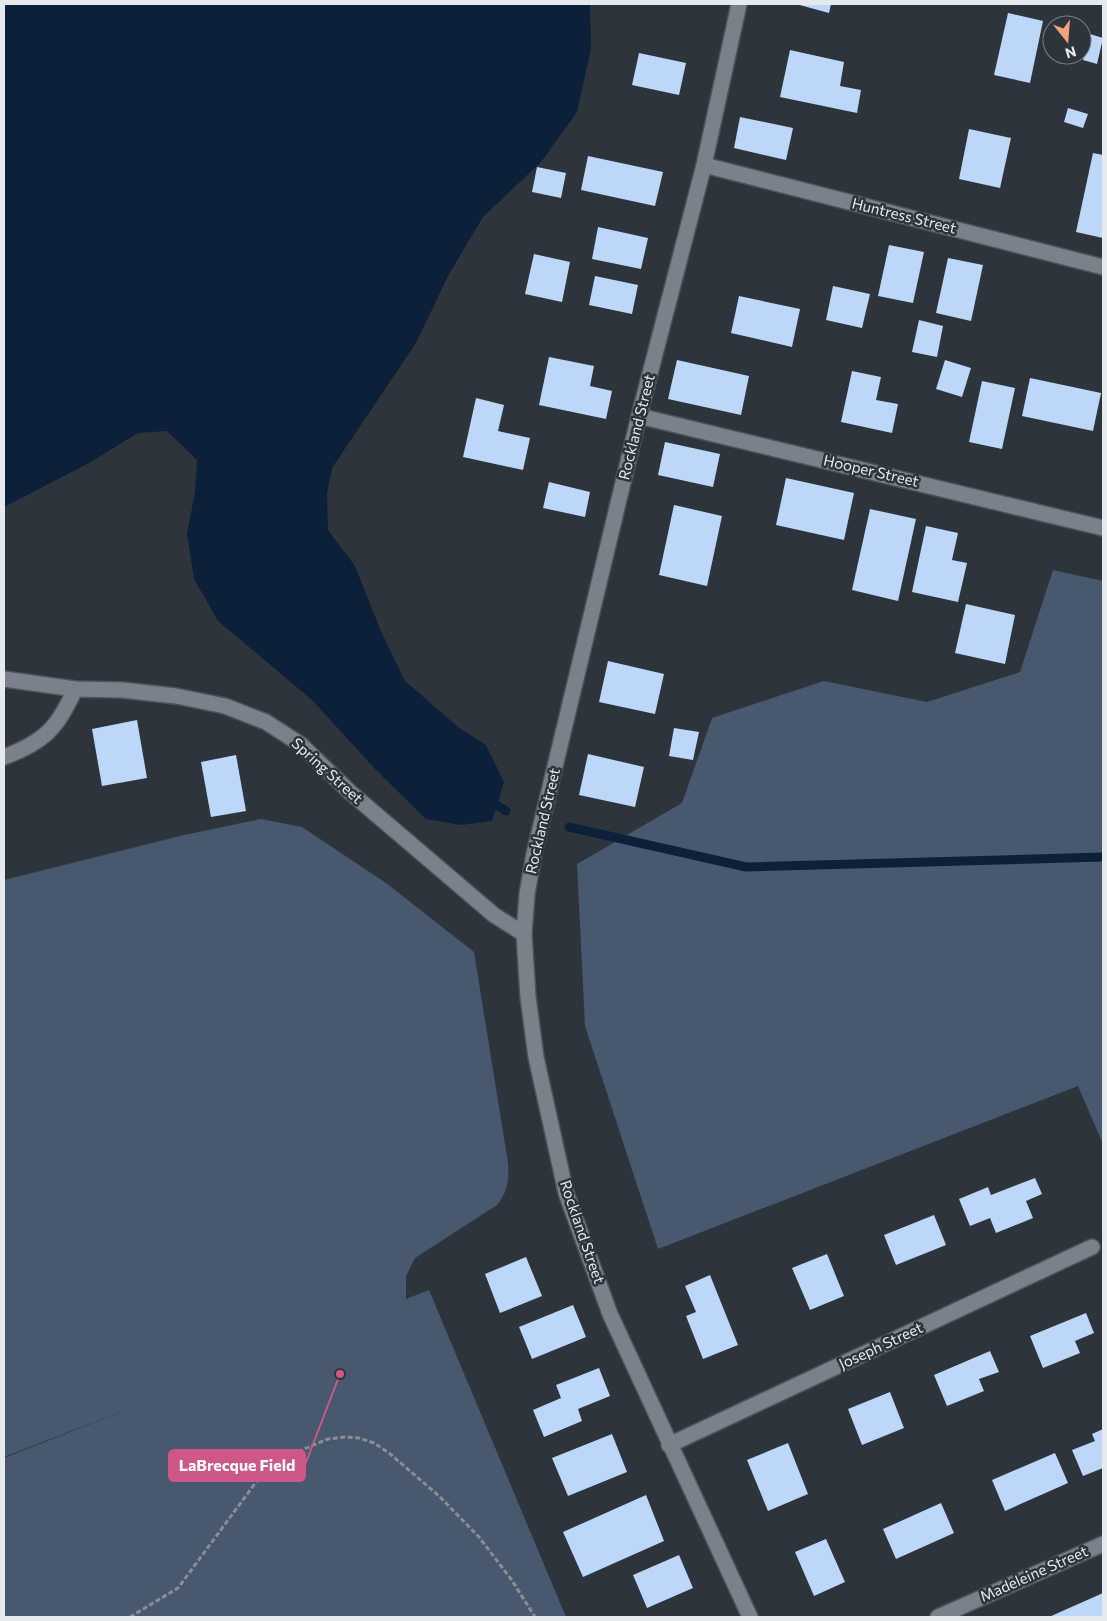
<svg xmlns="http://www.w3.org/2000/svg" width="1107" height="1621" viewBox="0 0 1107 1621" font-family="Commissioner,sans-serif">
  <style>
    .green { fill: #47586f }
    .water { fill: #0d2039 }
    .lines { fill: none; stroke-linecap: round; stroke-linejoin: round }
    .stream { stroke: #0d2039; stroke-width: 9 }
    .building { fill: #bdd7f9 }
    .street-casing { stroke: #4c5258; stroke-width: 18 }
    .path { stroke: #898e94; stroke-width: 3; stroke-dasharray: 5 2.5; stroke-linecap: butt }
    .street { stroke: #7a818b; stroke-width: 15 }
    .labels { text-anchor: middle; stroke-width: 5; stroke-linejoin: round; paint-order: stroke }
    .street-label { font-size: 15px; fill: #e6eaef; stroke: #2e343c }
    .leader { fill: none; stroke: #cd5787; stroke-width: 2 }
    .callout-dot { fill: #cd5787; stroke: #2e343c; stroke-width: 2 }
    .callout { fill: #cd5787; stroke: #cd5787; stroke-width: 2 }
    .callout-label { font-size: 16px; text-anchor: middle; font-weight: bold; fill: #fff }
  </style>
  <rect width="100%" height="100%" fill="#2e343c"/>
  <g class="green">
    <path d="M1053 570 1103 581V1144L1078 1086 658 1249 585 1026 577 864 682 803 712 718 824 681 927 702 1020 672Z"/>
    <path d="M261 819 302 827 386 883 474 952 508 1163C509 1181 508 1191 497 1205L415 1258 406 1276V1299L429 1290 566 1617H4V1458L144 1403 4 1457V880L184 835Z"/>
  </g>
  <path class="water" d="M4 4H590L591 49 577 112 541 162 483 217 448 276 416 343 332 468 327 494 328 530 355 566 380 629 405 681 458 727 486 745 504 782 492 821 461 825 426 819 376 770 312 700 218 621 194 579 187 534 195 492 197 460 167 431 138 433 89 463 4 507Z"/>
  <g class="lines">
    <g class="stream">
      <path d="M487 799 506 811"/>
      <path d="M569 827 746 867 1103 857"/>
    </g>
  </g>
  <g class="building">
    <path d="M796 4H831L829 13Z"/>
    <path d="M1008 13 1043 21 1030 83 994 75Z"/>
    <path d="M1090 34 1103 38 1097 64 1083 60Z"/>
    <path d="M790 50 844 62 840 86 861 90 857 113 780 97Z"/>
    <path d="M639 53 686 63 679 95 632 85Z"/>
    <path d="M1068 108 1088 114 1083 128 1064 122Z"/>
    <path d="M740 117 793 128 786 160 734 148Z"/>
    <path d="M969 129 1011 138 1000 188 959 179Z"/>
    <path d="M1093 153 1103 155V238L1076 232Z"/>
    <path d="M588 156 663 172 655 206 581 190Z"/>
    <path d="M537 167 566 173 561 198 532 192Z"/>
    <path d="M598 227 648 238 641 269 592 259Z"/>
    <path d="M889 245 924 252 913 303 878 296Z"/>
    <path d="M534 254 570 262 562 302 525 294Z"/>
    <path d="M948 258 983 265 971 321 936 313Z"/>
    <path d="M595 276 638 285 632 314 589 305Z"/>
    <path d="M833 286 870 294 862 328 826 320Z"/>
    <path d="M739 296 800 309 792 347 731 333Z"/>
    <path d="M919 320 943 326 937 357 912 352Z"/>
    <path d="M549 357 594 366 590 386 612 391 606 419 539 405Z"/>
    <path d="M677 360 749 376 741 415 668 399Z"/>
    <path d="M945 360 971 368 962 397 936 389Z"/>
    <path d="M852 371 881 377 876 400 898 404 892 433 841 422Z"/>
    <path d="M1030 378 1101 393 1093 431 1022 416Z"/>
    <path d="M982 381 1015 388 1002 449 969 442Z"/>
    <path d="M476 398 504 405 498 431 530 438 523 470 463 457Z"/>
    <path d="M665 442 720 454 713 487 658 475Z"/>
    <path d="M786 478 854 493 844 540 776 525Z"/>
    <path d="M549 482 590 492 585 517 543 508Z"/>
    <path d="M674 505 722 516 707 586 659 575Z"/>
    <path d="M870 509 916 519 898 601 852 590Z"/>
    <path d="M926 526 958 533 952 560 967 563 958 602 912 592Z"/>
    <path d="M966 604 1015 615 1005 664 955 653Z"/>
    <path d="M608 661 664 674 655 714 599 702Z"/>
    <path d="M137 720 147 778 102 786 92 729Z"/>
    <path d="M674 728 699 732 693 760 669 756Z"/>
    <path d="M588 754 644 767 635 807 579 795Z"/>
    <path d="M236 755 246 811 211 817 201 762Z"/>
    <path d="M1035 1178 1042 1194 1026 1201 1033 1218 996 1233 990 1218 970 1226 959 1199 988 1187 991 1195Z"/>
    <path d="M934 1215 946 1245 896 1265 884 1235Z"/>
    <path d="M827 1254 844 1296 810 1310 792 1268Z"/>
    <path d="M526 1257 542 1296 500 1313 485 1274Z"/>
    <path d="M710 1275 738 1345 703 1359 686 1316 696 1312 685 1286Z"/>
    <path d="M573 1305 586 1337 532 1359 519 1327Z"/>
    <path d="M1086 1313 1094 1333 1075 1341 1080 1353 1043 1368 1030 1336Z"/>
    <path d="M990 1351 999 1372 979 1379 984 1391 947 1406 934 1375Z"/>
    <path d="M599 1368 610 1396 578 1409 582 1421 544 1437 533 1410 561 1398 556 1385Z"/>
    <path d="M890 1392 904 1428 862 1445 848 1409Z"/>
    <path d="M1103 1429V1468L1083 1476 1072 1450 1095 1441 1092 1434Z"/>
    <path d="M612 1434 627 1472 568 1496 552 1458Z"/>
    <path d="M788 1443 808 1494 768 1511 747 1460Z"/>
    <path d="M1055 1453 1068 1483 1005 1511 992 1480Z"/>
    <path d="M646 1495 664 1541 583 1577 563 1532Z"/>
    <path d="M941 1503 954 1533 896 1559 883 1529Z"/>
    <path d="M826 1539 845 1582 814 1596 795 1552Z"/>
    <path d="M679 1555 693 1588 647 1608 633 1575Z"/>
    <path d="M1103 1593V1617H1049Z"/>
  </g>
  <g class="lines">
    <g class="street-casing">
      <g id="street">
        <path d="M739 4 704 165 639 416 534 854 527 894 524 934 528 997 536 1057 566 1193 610 1314 750 1617"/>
        <path d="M704 165 1103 267"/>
        <path d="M639 416 1103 528"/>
        <path d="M4 679 75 689 122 690 176 696 225 706 266 722 300 744 351 793 494 915 524 934"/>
        <path d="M4 757C44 742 58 728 75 689"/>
        <path d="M669 1445 1092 1247"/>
        <path d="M938 1617 1103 1544"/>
      </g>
    </g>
    <path class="path" d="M130 1617 178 1588 262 1474 287 1457 304 1449 328 1439 345 1437 359 1438 374 1443 389 1453 439 1496 479 1537 511 1579 535 1617"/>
    <use href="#street" class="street"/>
  </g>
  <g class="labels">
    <g class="street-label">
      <text transform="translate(904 216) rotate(14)" y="5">Huntress Street</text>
      <text transform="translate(637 427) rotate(-76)" y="5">Rockland Street</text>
      <text transform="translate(871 471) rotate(13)" y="5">Hooper Street</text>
      <text transform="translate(327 771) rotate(42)" y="5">Spring Street</text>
      <text transform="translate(543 821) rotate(-77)" y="5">Rockland Street</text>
      <text transform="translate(582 1232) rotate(71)" y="5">Rockland Street</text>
      <text transform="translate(881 1346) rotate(-25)" y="5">Joseph Street</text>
      <text transform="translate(1034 1574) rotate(-24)" y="5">Madeleine Street</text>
    </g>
  </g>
  <path class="leader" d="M340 1374L305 1465"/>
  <circle class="callout-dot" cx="340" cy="1374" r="5"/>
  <rect class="callout" x="169" y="1450" width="136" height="31" rx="5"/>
  <g class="callout-label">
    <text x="237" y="1471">LaBrecque Field</text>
  </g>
  <rect width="1107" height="1621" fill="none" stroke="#e6eaef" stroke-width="10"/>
  <g transform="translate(1067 40) rotate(163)"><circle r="24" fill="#2e343c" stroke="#787d84"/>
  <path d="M0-4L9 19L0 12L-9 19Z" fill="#f1a17c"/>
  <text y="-8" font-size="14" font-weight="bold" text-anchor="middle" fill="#e6eaef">N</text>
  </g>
</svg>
